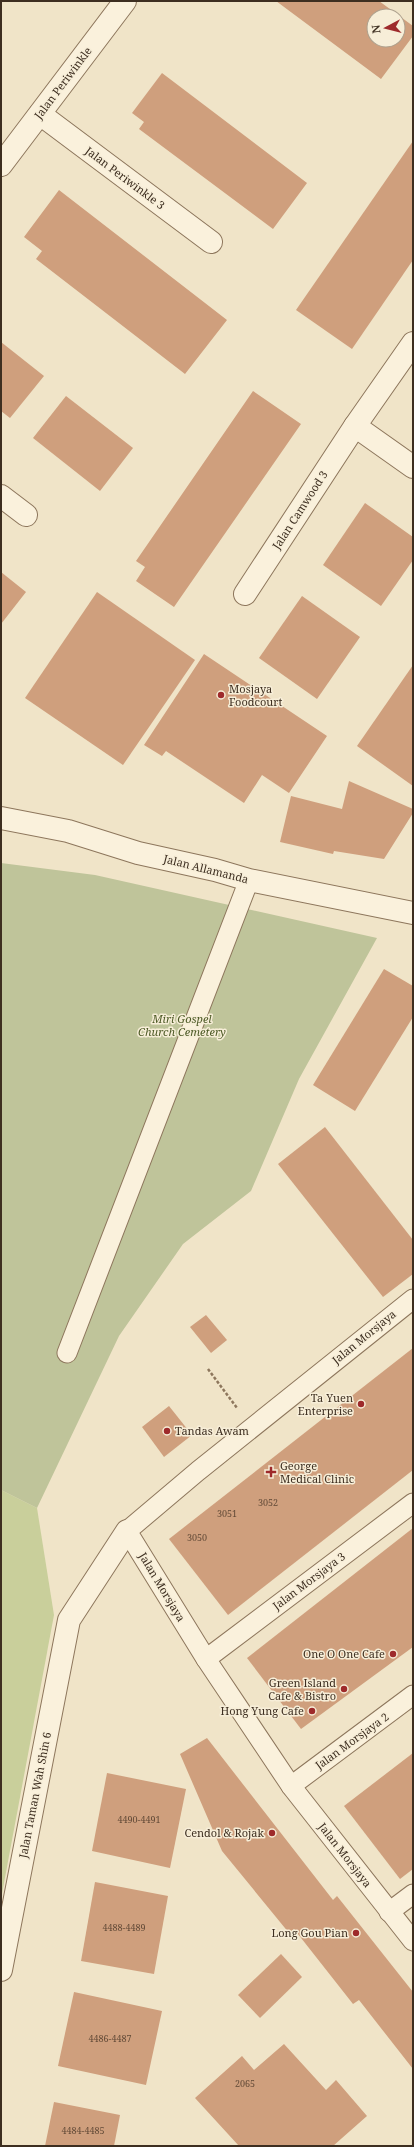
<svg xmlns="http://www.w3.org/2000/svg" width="414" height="2147" viewBox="0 0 414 2147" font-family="'Noto Serif',serif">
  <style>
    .green { fill: #c9cf9b }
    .cemetery { fill: #bfc49a }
    .building { fill: #cf9f7d; fill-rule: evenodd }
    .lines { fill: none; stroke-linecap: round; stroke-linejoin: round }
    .service-casing { stroke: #8d765c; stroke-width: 21 }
    .minor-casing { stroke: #8d765c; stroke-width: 24 }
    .tertiary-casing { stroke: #8d765c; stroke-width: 24 }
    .path { stroke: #8d765c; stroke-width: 2.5; stroke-dasharray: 3 2; stroke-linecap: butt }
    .service { stroke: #faf1dc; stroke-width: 19 }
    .minor { stroke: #faf1dc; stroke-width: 22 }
    .tertiary { stroke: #faf1dc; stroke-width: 22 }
    .poi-dot { fill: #9e2a2b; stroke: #f7eed8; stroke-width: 1.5 }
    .labels { text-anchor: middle; stroke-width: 3; stroke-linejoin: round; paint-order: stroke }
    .number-label { font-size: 9px; fill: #624a37 }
    .street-label { font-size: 11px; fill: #3d2e20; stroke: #f7eed8 }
    .poi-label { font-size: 11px; fill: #3d2e20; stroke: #f7eed8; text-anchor: end }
    .park-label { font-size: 11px; font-style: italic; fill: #4d5a26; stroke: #f7eed8 }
  </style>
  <rect width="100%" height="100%" fill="#f0e4c8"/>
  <path class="green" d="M1 1490 37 1508 54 1615 1 1899Z"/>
  <path class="cemetery" d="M1 863 95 875 377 938 299 1079 251 1191 183 1244 119 1336 37 1508 1 1490Z"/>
  <g class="building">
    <path d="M276 1H379L413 26V36L381 79ZM374 16H398V40H374Z"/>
    <path d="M162 73 307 183 273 229 139 129 144 122 132 113Z"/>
    <path d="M413 141V260L352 349 296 310Z"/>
    <path d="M59 190 227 320 185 374 36 259 42 251 24 237Z"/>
    <path d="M1 342 44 376 10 418 1 411Z"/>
    <path d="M253 391 301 424 174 607 136 581 145 567 136 561Z"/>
    <path d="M66 396 133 448 100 491 33 438Z"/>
    <path d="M365 503 413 537V560L381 606 323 565Z"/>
    <path d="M1 572 26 592 1 624Z"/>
    <path d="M97 592 195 660 123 765 25 698Z"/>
    <path d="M302 596 360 637 317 699 259 658Z"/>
    <path d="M204 654 327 736 289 793 262 775 244 803 166 751 162 756 144 745Z"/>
    <path d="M413 665V786L357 746Z"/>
    <path d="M349 781 413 809V813L384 859 334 851 333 854 280 842 291 796 342 809Z"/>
    <path d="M384 969 413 986V1017L355 1111 313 1085Z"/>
    <path d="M325 1127 413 1240V1274L383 1297 278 1164Z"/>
    <path d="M206 1315 227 1340 211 1353 190 1327Z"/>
    <path d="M413 1348V1470L228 1615 169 1539Z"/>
    <path d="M169 1406 192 1435 164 1457 142 1427Z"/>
    <path d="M413 1528V1647L301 1729 247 1658Z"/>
    <path d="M207 1738 333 1900 337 1896 413 1992V2069L359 2000 353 2004 294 1929 289 1933 222 1851 180 1754Z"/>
    <path d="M413 1753V1869L400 1879 344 1806Z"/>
    <path d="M107 1773 186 1789 170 1868 92 1851Z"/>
    <path d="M95 1882 168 1896 154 1974 81 1961Z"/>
    <path d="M281 1954 302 1977 260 2018 238 1995Z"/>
    <path d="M74 1992 162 2011 146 2085 58 2066Z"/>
    <path d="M284 2044 326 2090 336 2080 367 2116 333 2146H239L195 2098 242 2056 254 2070Z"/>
    <path d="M54 2102 120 2115 114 2146H45Z"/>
  </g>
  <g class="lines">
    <g class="service-casing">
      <g id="service">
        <path d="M413 1299 198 1471 127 1531 206 1659 291 1786 413 1941"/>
        <path d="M67 1353 249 880"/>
        <path d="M206 1659 413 1503"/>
        <path d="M291 1786 413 1695"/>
        <path d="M389 1912 413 1894"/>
      </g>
    </g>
    <g class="minor-casing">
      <g id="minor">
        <path d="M40 114 211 242"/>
        <path d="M1 165 125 1"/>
        <path d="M413 343 355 426 413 467"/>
        <path d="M1 496 26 515"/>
        <path d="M245 594 355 426"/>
        <path d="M1 1970 69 1620 127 1531"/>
      </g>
    </g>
    <g class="tertiary-casing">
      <path id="tertiary" d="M1 818 68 831 138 853 215 870 249 880 413 913"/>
    </g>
    <path class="path" d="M208 1369 237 1408"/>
    <use href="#service" class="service"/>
    <use href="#minor" class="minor"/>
    <use href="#tertiary" class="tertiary"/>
  </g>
  <g class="poi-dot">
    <circle cx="221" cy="695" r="4"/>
    <circle cx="361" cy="1404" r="4"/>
    <circle cx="167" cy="1431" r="4"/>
    <path d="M269 1466h4v4h4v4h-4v4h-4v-4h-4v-4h4z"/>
    <circle cx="393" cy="1654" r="4"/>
    <circle cx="344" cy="1689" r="4"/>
    <circle cx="312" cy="1711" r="4"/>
    <circle cx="272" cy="1833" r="4"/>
    <circle cx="356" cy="1933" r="4"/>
  </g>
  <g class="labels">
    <g class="number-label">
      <text x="268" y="1506">3052</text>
      <text x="227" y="1517">3051</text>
      <text x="197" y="1541">3050</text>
      <text x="139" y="1823">4490-4491</text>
      <text x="124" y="1931">4488-4489</text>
      <text x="110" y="2042">4486-4487</text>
      <text x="245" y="2087">2065</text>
      <text x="83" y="2134">4484-4485</text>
    </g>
    <g class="street-label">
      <text transform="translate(63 83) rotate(-53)" y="4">Jalan Periwinkle</text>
      <text transform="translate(125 178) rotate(37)" y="4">Jalan Periwinkle 3</text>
      <text transform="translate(300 510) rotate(-57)" y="4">Jalan Camwood 3</text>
      <text transform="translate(206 869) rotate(14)" y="4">Jalan Allamanda</text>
      <text transform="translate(364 1337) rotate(-39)" y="4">Jalan Morsjaya</text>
      <text transform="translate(309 1581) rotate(-37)" y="4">Jalan Morsjaya 3</text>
      <text transform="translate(162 1587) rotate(59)" y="4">Jalan Morsjaya</text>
      <text transform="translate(352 1741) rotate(-36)" y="4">Jalan Morsjaya 2</text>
      <text transform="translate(35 1795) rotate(-79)" y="4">Jalan Taman Wah Shin 6</text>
      <text transform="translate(345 1855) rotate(52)" y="4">Jalan Morsjaya</text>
    </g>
    <g class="poi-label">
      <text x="229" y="693" text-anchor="start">Mosjaya<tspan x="229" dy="13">Foodcourt</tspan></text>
      <text x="353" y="1402">Ta Yuen<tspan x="353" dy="13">Enterprise</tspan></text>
      <text x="175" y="1435" text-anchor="start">Tandas Awam</text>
      <text x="280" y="1470" text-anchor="start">George<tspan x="280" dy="13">Medical Clinic</tspan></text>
      <text x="385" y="1658">One O One Cafe</text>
      <text x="336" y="1687">Green Island<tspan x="336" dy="13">Cafe &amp; Bistro</tspan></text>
      <text x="304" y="1715">Hong Yung Cafe</text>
      <text x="264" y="1837">Cendol &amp; Rojak</text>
      <text x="348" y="1937">Long Gou Pian</text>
    </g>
    <g class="park-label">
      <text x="182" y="1023">Miri Gospel<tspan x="182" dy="13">Church Cemetery</tspan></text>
    </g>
  </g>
  <rect width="414" height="2147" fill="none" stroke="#3d2e20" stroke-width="4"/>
  <g transform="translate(386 28) rotate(263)"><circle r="19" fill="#f7eed8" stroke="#ada18e"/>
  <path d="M0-3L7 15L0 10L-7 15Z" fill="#9e2a2b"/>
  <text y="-6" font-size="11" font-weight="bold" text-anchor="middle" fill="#3d2e20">N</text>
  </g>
</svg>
